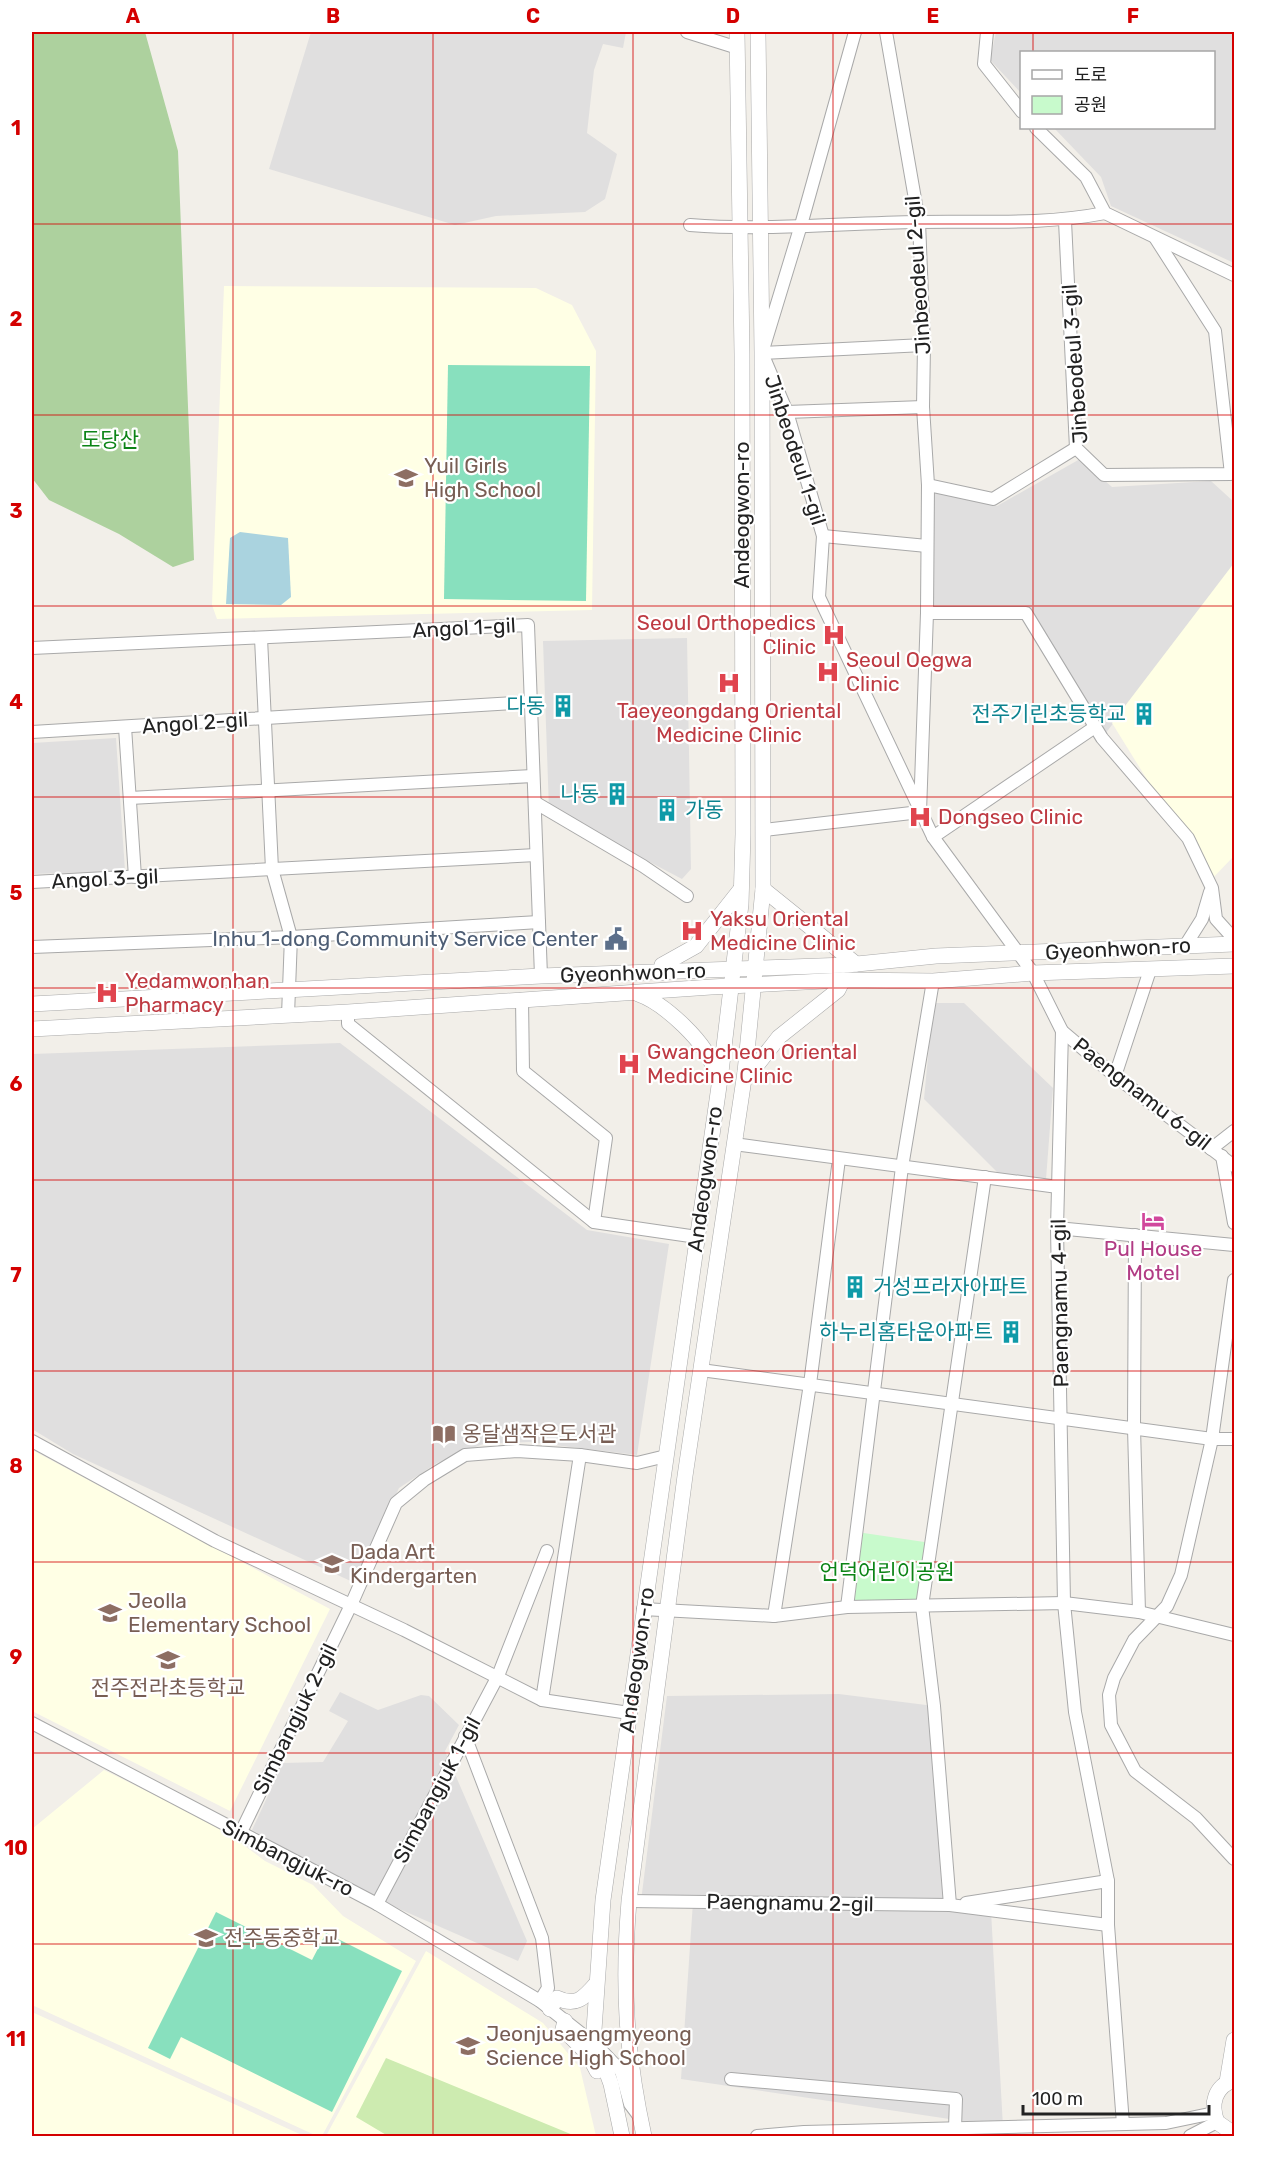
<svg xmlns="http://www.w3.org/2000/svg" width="1266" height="2168" viewBox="0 0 1266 2168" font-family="Rubik,'Noto Sans KR',sans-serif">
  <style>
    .residential { fill: #e0dfdf }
    .education { fill: #ffffe5 }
    .grass { fill: #cdebb0 }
    .forest { fill: #add19e }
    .park { fill: #c8facc }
    .pitch { fill: #88e0be }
    .water { fill: #aad3df }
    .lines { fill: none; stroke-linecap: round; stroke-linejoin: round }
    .minor-casing { stroke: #a9a9a9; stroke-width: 14 }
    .tertiary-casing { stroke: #a9a9a9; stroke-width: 16 }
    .minor { stroke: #fff; stroke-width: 12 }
    .tertiary { stroke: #fff; stroke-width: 15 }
    .grid { fill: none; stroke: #d40000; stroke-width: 1.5; stroke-opacity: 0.55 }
    .labels { text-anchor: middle; stroke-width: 4.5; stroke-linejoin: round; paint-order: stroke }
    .street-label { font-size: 21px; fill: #222; stroke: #fff }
    .park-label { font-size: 21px; fill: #0c8416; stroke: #fff }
    .education-label { font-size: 21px; fill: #785e54; stroke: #fff; text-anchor: start }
    .health-label { font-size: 21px; fill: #be3a42; stroke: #fff; text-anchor: start }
    .culture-label { font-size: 21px; fill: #0d838f; stroke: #fff; text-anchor: end }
    .service-label { font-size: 21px; fill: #4e5e75; stroke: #fff; text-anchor: end }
    .hotel-label { font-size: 21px; fill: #b23c85; stroke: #fff }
    .neatline { fill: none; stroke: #d40000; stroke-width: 2 }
    .grid-label { font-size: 20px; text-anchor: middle; font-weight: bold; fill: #d40000 }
  </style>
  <rect width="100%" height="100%" fill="#f2efe9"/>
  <g class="residential">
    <path d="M311 32H626L623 48 603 44 594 70 587 133 617 154 605 199 585 212 496 216 455 225 269 169Z"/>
    <path d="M996 32H1234V263L1111 206 1101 177 1054 128H1214V52H1022L1021 93 990 60Z"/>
    <path d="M1080 459 1112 487 1211 481 1234 502V565L1102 738 1027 613H927L932 486 997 506Z"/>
    <path d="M687 638 691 869 682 879 549 809 543 641Z"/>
    <path d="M116 738 125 871 32 874V743Z"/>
    <path d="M933 1003H964L1053 1088 1046 1179 1001 1176 924 1099Z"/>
    <path d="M340 1043 587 1230 669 1244 637 1455 529 1442 483 1444 437 1463 399 1488 355 1583 73 1454 32 1429V1054Z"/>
    <path d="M340 1692 378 1710 421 1695 429 1696 459 1725 445 1751 527 1941 518 1961 372 1897 252 1830 283 1763 323 1762 348 1721 329 1711Z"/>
    <path d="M839 1694 934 1706 950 1905 991 1911 1003 2127 681 2079 693 1902 641 1901 667 1696Z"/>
  </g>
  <g class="education">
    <path d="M224 286 536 288 572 305 596 351 592 610 217 619 212 605Z"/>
    <path d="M1234 563V856L1210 881 1112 723Z"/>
    <path d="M32 1450 330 1609 230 1811 32 1711Z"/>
    <path d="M104 1770 219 1827 265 1861 313 1885 343 1916 416 1961 322 2136H317L32 2005V1829Z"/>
    <path d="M426 1951 543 2023 580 2068 596 2136H326Z"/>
    <path d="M32 2012 304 2136H32Z"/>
  </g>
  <path class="grass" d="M386 2058 573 2135 388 2136 356 2117Z"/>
  <path class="forest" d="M32 32H145L178 151 194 560 173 567 119 534 49 500 32 478Z"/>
  <path class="park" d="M857 1532 931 1543 919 1606 847 1607Z"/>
  <g class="pitch">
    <path d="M448 365 590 366 586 601 444 599Z"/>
    <path d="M216 1912 312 1960 326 1933 402 1971 332 2112 181 2037 170 2059 148 2048Z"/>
  </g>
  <path class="water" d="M240 532 288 538 291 597 281 605 226 604 230 538Z"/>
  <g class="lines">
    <g class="minor-casing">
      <g id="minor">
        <path d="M687 32 738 48"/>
        <path d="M855 32 801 225 762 353 787 412 823 536 819 597 933 837 1033 973 1062 1031 1115 1076 1234 1166"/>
        <path d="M987 32 984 64 1022 112"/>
        <path d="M1036 128 1086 177 1105 213 1234 275"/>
        <path d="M1065 221 1076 448 1104 475 1231 474 1215 331 1156 239"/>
        <path d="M690 225C766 231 842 223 919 222 981 221 1044 225 1105 213"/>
        <path d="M762 353 924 345"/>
        <path d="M787 412 923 407"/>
        <path d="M928 485 993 499 1076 448"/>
        <path d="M823 536 927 546"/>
        <path d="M927 613H1026L1102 738 1188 838 1212 888 1216 919 1234 939"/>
        <path d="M261 638 272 869 291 937 288 1015"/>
        <path d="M32 648 528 625 541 976"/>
        <path d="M125 727 135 877"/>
        <path d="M32 732 530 702"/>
        <path d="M130 798 533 776"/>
        <path d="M536 803 643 866 687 896"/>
        <path d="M764 830 920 812 927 613 928 485 923 407 924 345 919 222 886 32"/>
        <path d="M933 837 1095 727"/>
        <path d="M32 882 536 855"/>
        <path d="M1185 946 1202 919 1210 892"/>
        <path d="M32 947 291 937 539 922"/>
        <path d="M522 999 523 1071 606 1138 594 1222"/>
        <path d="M348 1012V1024L594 1222 697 1237"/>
        <path d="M1062 1031 1057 1228 1064 1603 1075 1712 1108 1881V1925L1123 2124"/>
        <path d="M1115 1076 1150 970"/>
        <path d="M734 1144 1058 1187"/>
        <path d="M1211 1149 1234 1131"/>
        <path d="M1222 1156 1234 1223"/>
        <path d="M1057 1228 1234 1245"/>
        <path d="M1135 1235 1134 1428 1139 1612"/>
        <path d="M1234 1280 1212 1439 1181 1575 1167 1606 1134 1640 1114 1678 1109 1695 1111 1725 1135 1771 1196 1818 1234 1859"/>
        <path d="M701 1370 1212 1439H1234"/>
        <path d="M32 1441 215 1541 404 1630 542 1700 629 1713"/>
        <path d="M847 1607 902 1167 933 981"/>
        <path d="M643 1609 774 1616 847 1607 1064 1603 1139 1612 1234 1635"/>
        <path d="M774 1616 810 1384 839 1159"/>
        <path d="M542 1700 580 1455"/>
        <path d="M32 1723 377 1904 540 2001 597 2046 621 2071 630 2104 639 2116"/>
        <path d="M465 1736 542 1938 548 1988 540 2001"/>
        <path d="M240 1834 351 1605 396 1503 424 1480 465 1455 517 1451 580 1455 637 1463 666 1456"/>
        <path d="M629 1901 950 1905 1108 1925"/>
        <path d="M966 1903 1108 1881"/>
        <path d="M377 1904 498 1676 547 1551"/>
        <path d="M950 1905 934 1706 922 1606 985 1177"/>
        <path d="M731 2079 956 2099 955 2128"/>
        <path d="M757 2136 804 2132 1166 2123 1214 2113"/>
        <path d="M1190 2136 1217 2122"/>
      </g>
    </g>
    <g class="tertiary-casing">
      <g id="tertiary">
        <path d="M763 889 856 964"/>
        <path d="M662 973V965L696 946 741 889"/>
        <path d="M638 994C664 1003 709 1044 714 1071L721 1072"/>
        <path d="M32 1004 541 976 847 965 936 956 1234 944"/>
        <path d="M32 1029 348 1012 711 987 843 980 933 981 1033 973 1234 966"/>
        <path d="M745 1072 753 1070 779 1037 838 990 843 980"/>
        <path d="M550 2009 557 1998C576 2007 584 1998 596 1984"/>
        <path d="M565 2021 563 2029 588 2054 597 2071"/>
        <path d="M1234 2080C1215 2086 1210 2104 1217 2122L1234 2134"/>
        <path d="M1227 2082 1234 2040"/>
        <path d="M622 2136 611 2084 597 2046 594 2030 603 1900 721 1072 741 904 743 834 742 354 737 32"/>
        <path d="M644 2136C626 2054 622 1985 629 1901L685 1476 745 1072 763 889 762 353 758 32"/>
      </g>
    </g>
    <use href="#minor" class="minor"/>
    <use href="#tertiary" class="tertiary"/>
  </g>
  <path class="grid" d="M233 32V2136M433 32V2136M633 32V2136M833 32V2136M1033 32V52M1033 128V2136M32 224H1234M32 415H1234M32 606H1234M32 797H1234M32 988H1234M32 1180H1234M32 1371H1234M32 1562H1234M32 1753H1234M32 1944H1234"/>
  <defs>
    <g id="school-bare" transform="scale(1.8)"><path d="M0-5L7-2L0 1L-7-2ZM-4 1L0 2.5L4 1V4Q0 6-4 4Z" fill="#8d6e63" stroke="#fff" stroke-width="2.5" paint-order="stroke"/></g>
    <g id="hospital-bare" transform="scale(1.8)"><path d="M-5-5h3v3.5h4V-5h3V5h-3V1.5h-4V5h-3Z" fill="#e0444e" stroke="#fff" stroke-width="2.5" paint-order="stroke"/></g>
    <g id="building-bare" transform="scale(1.8)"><path d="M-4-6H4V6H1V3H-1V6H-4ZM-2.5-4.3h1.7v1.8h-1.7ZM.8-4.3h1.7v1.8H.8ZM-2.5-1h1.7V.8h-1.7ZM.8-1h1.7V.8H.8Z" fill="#0f9aa8" stroke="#fff" stroke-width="2.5" paint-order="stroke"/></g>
    <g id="civic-bare" transform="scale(1.8)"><path d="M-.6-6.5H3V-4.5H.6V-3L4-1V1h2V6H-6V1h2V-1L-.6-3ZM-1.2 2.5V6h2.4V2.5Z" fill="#5c6f8a" stroke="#fff" stroke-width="2.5" paint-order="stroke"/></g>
    <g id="hotel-bare" transform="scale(1.8)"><path d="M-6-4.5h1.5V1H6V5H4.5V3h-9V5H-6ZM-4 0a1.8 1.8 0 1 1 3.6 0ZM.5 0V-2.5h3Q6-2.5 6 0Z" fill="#d1479c" stroke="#fff" stroke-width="2.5" paint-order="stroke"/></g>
    <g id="library-bare" transform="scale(1.8)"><path d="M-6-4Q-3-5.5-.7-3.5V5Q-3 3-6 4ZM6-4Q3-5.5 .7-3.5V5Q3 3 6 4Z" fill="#8d6e63" stroke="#fff" stroke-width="2.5" paint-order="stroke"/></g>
  </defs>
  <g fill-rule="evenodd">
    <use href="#school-bare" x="406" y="478"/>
    <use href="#hospital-bare" x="834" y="635"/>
    <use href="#hospital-bare" x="828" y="672"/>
    <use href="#hospital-bare" x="729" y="683"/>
    <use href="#building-bare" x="563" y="706"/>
    <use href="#building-bare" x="1144" y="714"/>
    <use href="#building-bare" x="617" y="794"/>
    <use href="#building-bare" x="667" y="810"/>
    <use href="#hospital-bare" x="920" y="817"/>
    <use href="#hospital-bare" x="692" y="931"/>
    <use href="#civic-bare" x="616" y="939"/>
    <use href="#hospital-bare" x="107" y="993"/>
    <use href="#hospital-bare" x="629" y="1064"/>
    <use href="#hotel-bare" x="1153" y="1221"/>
    <use href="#building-bare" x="855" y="1287"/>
    <use href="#building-bare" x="1011" y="1332"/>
    <use href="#library-bare" x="444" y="1434"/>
    <use href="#school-bare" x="332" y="1564"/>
    <use href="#school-bare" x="110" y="1613"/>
    <use href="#school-bare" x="168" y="1660"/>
    <use href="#school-bare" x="206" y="1938"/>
    <use href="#school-bare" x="468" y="2046"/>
  </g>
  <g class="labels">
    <g class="street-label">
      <text transform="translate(918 275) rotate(-94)" y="7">Jinbeodeul 2-gil</text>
      <text transform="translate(1075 364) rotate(-94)" y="7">Jinbeodeul 3-gil</text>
      <text transform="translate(795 450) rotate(72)" y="7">Jinbeodeul 1-gil</text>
      <text transform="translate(742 515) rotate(-90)" y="7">Andeogwon-ro</text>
      <text transform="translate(464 628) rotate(-3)" y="7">Angol 1-gil</text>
      <text transform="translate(195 723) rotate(-4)" y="7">Angol 2-gil</text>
      <text transform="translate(105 879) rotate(-3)" y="7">Angol 3-gil</text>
      <text transform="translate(1118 949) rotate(-3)" y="7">Gyeonhwon-ro</text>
      <text transform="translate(633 973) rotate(-2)" y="7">Gyeonhwon-ro</text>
      <text transform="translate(1142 1094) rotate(38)" y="7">Paengnamu 6-gil</text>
      <text transform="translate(705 1179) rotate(-82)" y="7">Andeogwon-ro</text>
      <text transform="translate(1060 1303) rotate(-91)" y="7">Paengnamu 4-gil</text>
      <text transform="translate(637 1660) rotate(-82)" y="7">Andeogwon-ro</text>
      <text transform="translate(295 1719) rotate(-64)" y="7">Simbangjuk 2-gil</text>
      <text transform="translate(437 1790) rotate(-62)" y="7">Simbangjuk 1-gil</text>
      <text transform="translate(288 1858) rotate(27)" y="7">Simbangjuk-ro</text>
      <text transform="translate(790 1903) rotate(1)" y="7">Paengnamu 2-gil</text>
    </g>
    <g class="park-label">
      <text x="110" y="447">도당산</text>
      <text x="887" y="1579">언덕어린이공원</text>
    </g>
    <g class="education-label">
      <text x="424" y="473">Yuil Girls<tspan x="424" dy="24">High School</tspan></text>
      <text x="462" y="1441">옹달샘작은도서관</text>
      <text x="350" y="1559">Dada Art<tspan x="350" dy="24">Kindergarten</tspan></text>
      <text x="128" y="1608">Jeolla<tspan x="128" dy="24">Elementary School</tspan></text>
      <text x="168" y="1695" text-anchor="middle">전주전라초등학교</text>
      <text x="224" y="1945">전주동중학교</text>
      <text x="486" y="2041">Jeonjusaengmyeong<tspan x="486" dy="24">Science High School</tspan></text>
    </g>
    <g class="health-label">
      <text x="816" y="630" text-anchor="end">Seoul Orthopedics<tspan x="816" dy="24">Clinic</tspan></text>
      <text x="846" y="667">Seoul Oegwa<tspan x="846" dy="24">Clinic</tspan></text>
      <text x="729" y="718" text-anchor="middle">Taeyeongdang Oriental<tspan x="729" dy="24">Medicine Clinic</tspan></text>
      <text x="938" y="824">Dongseo Clinic</text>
      <text x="710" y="926">Yaksu Oriental<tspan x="710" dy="24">Medicine Clinic</tspan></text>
      <text x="125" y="988">Yedamwonhan<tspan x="125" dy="24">Pharmacy</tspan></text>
      <text x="647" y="1059">Gwangcheon Oriental<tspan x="647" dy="24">Medicine Clinic</tspan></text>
    </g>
    <g class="culture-label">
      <text x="545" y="713">다동</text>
      <text x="1126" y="721">전주기린초등학교</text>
      <text x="599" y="801">나동</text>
      <text x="685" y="817" text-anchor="start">가동</text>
      <text x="873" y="1294" text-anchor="start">거성프라자아파트</text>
      <text x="993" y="1339">하누리홈타운아파트</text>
    </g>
    <g class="service-label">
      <text x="598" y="946">Inhu 1-dong Community Service Center</text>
    </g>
    <g class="hotel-label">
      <text x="1153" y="1256">Pul House<tspan x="1153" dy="24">Motel</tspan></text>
    </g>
  </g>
  <rect width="1266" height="2168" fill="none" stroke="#ffffff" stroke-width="66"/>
  <rect x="1020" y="51" width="195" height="78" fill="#ffffff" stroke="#a7a7a7" stroke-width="1.5"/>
  <rect x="1032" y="70" width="30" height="9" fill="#ffffff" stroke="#a7a7a7" stroke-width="1.5"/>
  <text x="1074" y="81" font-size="18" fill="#222222">도로</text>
  <rect x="1032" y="96" width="30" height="18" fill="#c8facc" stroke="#a7a7a7" stroke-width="1.5"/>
  <text x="1074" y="111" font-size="18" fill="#222222">공원</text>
  <path d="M1023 2105v9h186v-9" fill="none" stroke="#222222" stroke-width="3"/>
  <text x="1032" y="2105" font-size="18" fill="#222222" stroke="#ffffff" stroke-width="4.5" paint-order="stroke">100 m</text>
  <rect x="33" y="33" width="1200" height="2102" class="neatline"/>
  <g class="grid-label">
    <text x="133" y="23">A</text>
    <text x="333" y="23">B</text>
    <text x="533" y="23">C</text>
    <text x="733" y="23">D</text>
    <text x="933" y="23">E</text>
    <text x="1133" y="23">F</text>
    <text x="16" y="135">1</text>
    <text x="16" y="326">2</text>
    <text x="16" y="518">3</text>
    <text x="16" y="709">4</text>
    <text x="16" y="900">5</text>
    <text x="16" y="1091">6</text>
    <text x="16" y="1282">7</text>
    <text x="16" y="1473">8</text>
    <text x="16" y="1664">9</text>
    <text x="16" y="1855">10</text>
    <text x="16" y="2046">11</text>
  </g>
</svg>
